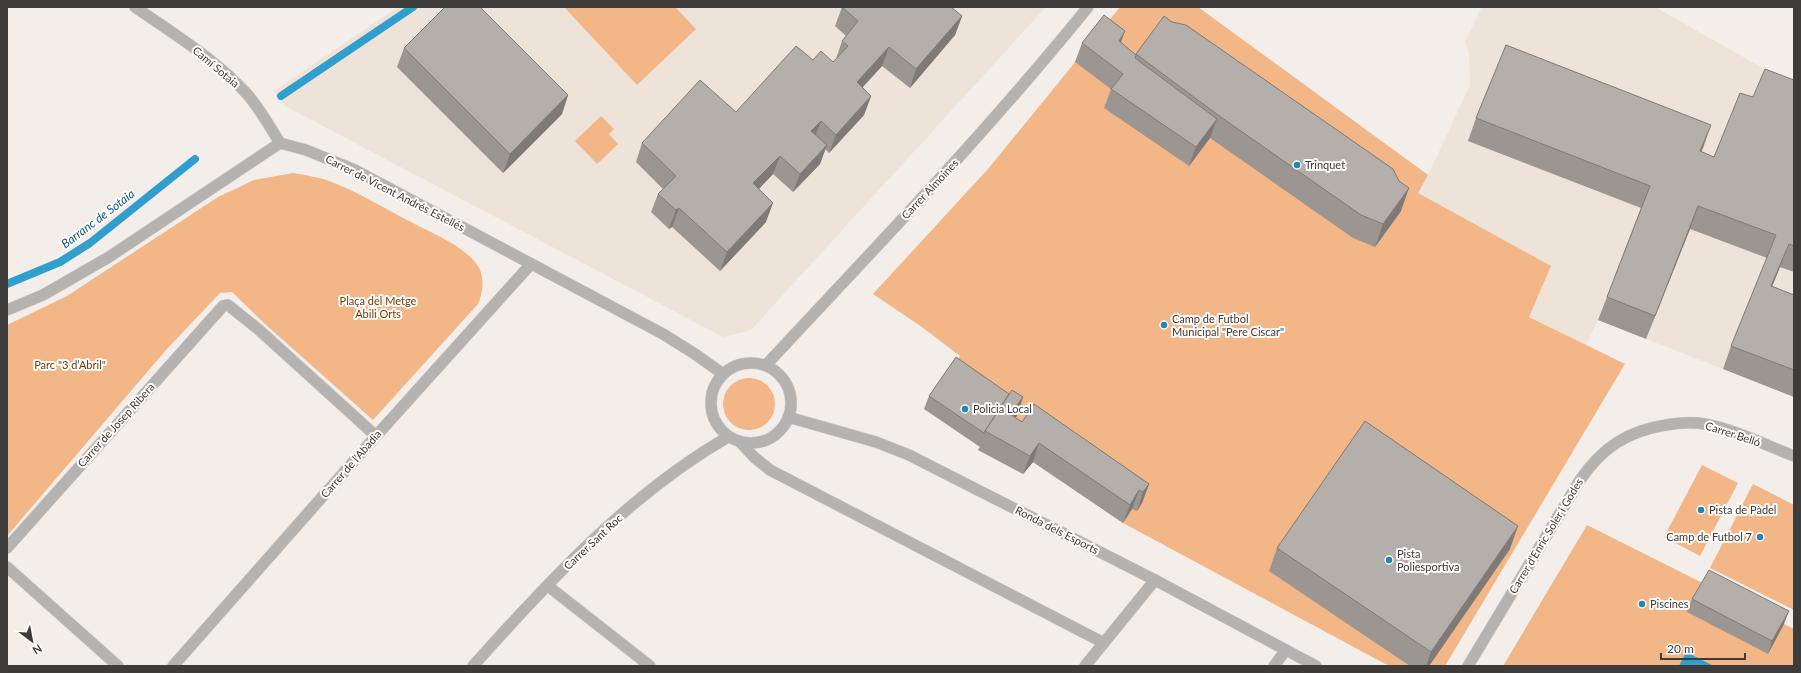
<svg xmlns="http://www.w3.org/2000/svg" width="1801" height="673" viewBox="0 0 1801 673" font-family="Lato,sans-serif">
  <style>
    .built { fill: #eee3d9 }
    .green { fill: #f3b686 }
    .water { fill: #319fce }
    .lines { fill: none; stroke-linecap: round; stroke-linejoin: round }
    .stream { stroke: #319fce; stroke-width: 8 }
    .minor-casing { stroke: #d0cac7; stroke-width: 12 }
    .tertiary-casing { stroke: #d0cac7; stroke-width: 12 }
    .minor { stroke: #b5b3b1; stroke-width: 11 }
    .tertiary { stroke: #b5b3b1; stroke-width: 11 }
    .wall { fill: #9c9693 }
    .shaded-wall { fill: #7f7a78 }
    .building { fill: #b5afab; stroke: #7f7a78 }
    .poi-dot { fill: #2287b0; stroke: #fffcfa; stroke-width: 1.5 }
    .labels { text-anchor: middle; stroke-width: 4; stroke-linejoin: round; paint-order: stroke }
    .street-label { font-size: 11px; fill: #3e3c3a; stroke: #fffcfa }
    .poi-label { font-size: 11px; fill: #3e3c3a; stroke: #fffcfa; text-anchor: start }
    .park-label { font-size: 11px; fill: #6d3d0c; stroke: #fffcfa }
    .water-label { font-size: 12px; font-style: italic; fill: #065d7d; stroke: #fffcfa }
  </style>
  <rect width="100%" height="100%" fill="#f4eeea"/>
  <g class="built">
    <path d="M398 7H1046L751 330 723 337 285 106 274 91Z"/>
    <path d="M1482 7H1655L1784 80 1794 101V397L1598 320 1586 345 1529 317 1550 266 1417 193 1428 175 1470 85 1469 52 1465 42Z"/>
  </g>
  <g class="green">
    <path d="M564 7H675L696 29 637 85Z"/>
    <path d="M1120 7H1198L1428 175 1418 193 1551 266 1529 317 1625 364 1445 666H1389L1123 523 1033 462 1023 474 978 450 1005 408 951 370 960 356 922 327 873 294 988 169Z"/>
    <path d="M601 116 614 129 609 134 618 144 597 164 575 141Z"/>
    <path d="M293 173C304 175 318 177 329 181 356 191 382 207 407 220 429 232 464 245 478 266 485 277 483 293 478 304L373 420 265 324 232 292 220 293 166 350 7 536V325L67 296 218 197 254 180Z"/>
    <circle cx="749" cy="404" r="26"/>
    <path d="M1702 465 1738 483 1700 556 1664 537Z"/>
    <path d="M1753 484 1794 505V610L1710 568Z"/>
    <path d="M1587 525 1794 629V666H1503Z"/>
  </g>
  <path class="water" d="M1686 652 1714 666H1679Z"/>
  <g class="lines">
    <g class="stream">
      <path d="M281 96 413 7"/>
      <path d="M7 284 60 262 90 243 195 159"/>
    </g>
    <g class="minor-casing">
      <g id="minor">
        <path d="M135 7C174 34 215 59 247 94 260 109 270 127 280 143"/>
        <path d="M7 310 43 295 109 257 280 143 306 150 355 170 663 334 695 354 723 374"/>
        <path d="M788 417 876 442 909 455 1155 580 1316 666"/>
        <path d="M740 442 754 457 770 470 1104 643"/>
        <path d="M7 548 223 306 228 305 258 329 376 436"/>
        <path d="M7 567 118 666"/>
        <path d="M548 586 650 666"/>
        <path d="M173 666 376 436 531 264"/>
        <path d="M1085 666 1155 580"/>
        <path d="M1274 666 1286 650"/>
        <path d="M1468 666 1580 480C1602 448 1627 431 1666 425 1678 423 1693 422 1705 424 1736 430 1765 445 1794 456"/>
      </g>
    </g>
    <g class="tertiary-casing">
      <g id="tertiary">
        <circle cx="751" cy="403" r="40"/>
        <path d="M766 365C875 248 987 132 1088 7"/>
        <path d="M473 666C549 581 629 494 728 437"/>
      </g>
    </g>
    <use href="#minor" class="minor"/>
    <use href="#tertiary" class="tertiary"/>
  </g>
  <g class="wall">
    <path d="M842 7 962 16 955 35 910 88 882 66 862 88 871 96 864 115 829 153 825 149 820 164 793 192 773 174 759 189 766 222 720 271 672 227 669 229 651 212 658 194 663 189 636 162 642 143 736 112 813 60 833 62 836 59 842 41 846 36 835 26Z"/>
    <path d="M1121 42 1136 55V54L1401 211 1375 247 1353 238 1210 138 1189 166 1104 108 1111 89 1075 62 1082 43Z"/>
    <path d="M404 48 568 95 562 114 503 173 397 67Z"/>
    <path d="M1794 80V272L1780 267 1772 286 1794 295V397L1723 369 1731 346 1767 258 1690 229 1646 339 1598 320 1607 297 1641 208 1468 141 1476 118 1701 152 1714 157 1753 97Z"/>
    <path d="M1009 394 1023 397 1017 416 1015 418 1022 422 1149 484 1142 503 1137 511 1132 509 1123 523 1033 462 1023 474 978 450 980 447 924 409 929 396Z"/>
    <path d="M1277 548 1510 549 1429 666H1410L1269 571Z"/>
    <path d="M1692 599 1784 624 1768 654 1687 612Z"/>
  </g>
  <g class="shaded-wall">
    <path d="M962 16 955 35 910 88 916 69Z"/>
    <path d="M1125 31 1118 50 1119 41Z"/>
    <path d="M889 47 882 66 850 101 857 82Z"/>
    <path d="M568 95 562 114 503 173 510 154Z"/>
    <path d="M871 96 864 115 829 153 836 135Z"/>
    <path d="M1217 119 1210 138 1189 166 1196 147Z"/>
    <path d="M821 121 814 139 811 131Z"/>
    <path d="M1711 125 1703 148 1692 175 1700 151Z"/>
    <path d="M827 145 820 164 793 192 800 174Z"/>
    <path d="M780 156 773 174 746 202 753 183Z"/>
    <path d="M1409 188 1401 211 1375 247 1383 224Z"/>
    <path d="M773 203 766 222 720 271 727 252Z"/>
    <path d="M1698 206 1690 229 1646 339 1655 316Z"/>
    <path d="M679 208 672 227 669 229 676 210Z"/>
    <path d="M1789 244 1780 267 1763 309 1771 286Z"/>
    <path d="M1023 397 1017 416 1004 433 1010 414Z"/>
    <path d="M1039 443 1033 462 1023 474 1030 456Z"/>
    <path d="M1149 484 1142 503 1137 511 1143 492Z"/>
    <path d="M1139 490 1132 509 1123 523 1130 505Z"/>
    <path d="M1518 526 1510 549 1429 666H1426L1431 652Z"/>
    <path d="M1789 611 1784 624 1768 654 1772 641Z"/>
  </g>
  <g class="building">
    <path d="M445 7H480L568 95 510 154 404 48Z"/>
    <path d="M842 7H951L962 16 916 69 889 47 857 82 871 96 836 135 821 121 811 131 827 145 800 174 780 156 753 183 773 203 727 252 679 208 676 210 658 194 676 176 642 143 700 80 736 112 796 46 813 60 821 51 833 62 848 46 842 41 858 21Z"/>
    <path d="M1104 15 1125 31 1119 41 1136 55 1135 58 1217 119 1196 147 1111 89 1123 74 1082 43Z"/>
    <path d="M1164 16 1172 22 1186 25 1393 169 1399 181 1409 188 1383 224 1361 215 1218 115 1136 54Z"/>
    <path d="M1506 45 1711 125 1700 151 1714 157 1740 93 1753 97 1765 69 1794 80V188L1793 189H1794V246L1789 244 1771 286 1794 295V370L1731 346 1776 235 1698 206 1655 316 1607 297 1650 186 1476 118Z"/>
    <path d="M956 357 1009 394 985 431 984 433 929 396Z"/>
    <path d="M1012 390 1023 397 1010 414 1022 422 1034 404 1149 484 1143 492 1139 490 1130 505 1039 443 1030 456 985 431Z"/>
    <path d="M1365 421 1518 526 1431 652 1277 548Z"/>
    <path d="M1709 570 1789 611 1772 641 1692 599Z"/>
  </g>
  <g class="poi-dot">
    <circle cx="1297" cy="165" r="4"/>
    <circle cx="1164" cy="325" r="4"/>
    <circle cx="965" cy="409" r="4"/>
    <circle cx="1701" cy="510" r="4"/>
    <circle cx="1760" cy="537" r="4"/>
    <circle cx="1389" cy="560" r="4"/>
    <circle cx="1642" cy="604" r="4"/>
  </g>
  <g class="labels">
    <g class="street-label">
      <text transform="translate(216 67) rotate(40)" y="4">Camí Sotaia</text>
      <text transform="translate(930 189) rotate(-47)" y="4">Carrer Almoines</text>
      <text transform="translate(395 193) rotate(27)" y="4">Carrer de Vicent Andrés Estellés</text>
      <text transform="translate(116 425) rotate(-48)" y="4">Carrer de Josep Ribera</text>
      <text transform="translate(1733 434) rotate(18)" y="4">Carrer Belló</text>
      <text transform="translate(351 464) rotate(-49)" y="4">Carrer de l'Abadia</text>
      <text transform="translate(1057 530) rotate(27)" y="4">Ronda dels Esports</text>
      <text transform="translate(1546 536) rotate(-59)" y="4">Carrer d'Enric Soler i Godes</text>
      <text transform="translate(593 542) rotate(-43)" y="4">Carrer Sant Roc</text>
    </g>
    <g class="poi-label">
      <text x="1305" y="169">Trinquet</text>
      <text x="1172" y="323">Camp de Futbol<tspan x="1172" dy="13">Municipal "Pere Ciscar"</tspan></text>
      <text x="973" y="413">Policia Local</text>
      <text x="1709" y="514">Pista de Pàdel</text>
      <text x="1752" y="541" text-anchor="end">Camp de Futbol 7</text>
      <text x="1397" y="558">Pista<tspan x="1397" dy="13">Poliesportiva</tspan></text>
      <text x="1650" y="608">Piscines</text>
    </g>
    <g class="park-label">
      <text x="378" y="305">Plaça del Metge<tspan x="378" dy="13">Abili Orts</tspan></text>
      <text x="70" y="369">Parc "3 d’Abril"</text>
    </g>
    <g class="water-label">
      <text transform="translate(98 219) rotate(-37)" y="4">Barranc de Sotaia</text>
    </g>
  </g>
  <rect width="1801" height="673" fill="none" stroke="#3e3c3a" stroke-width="16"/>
  <g transform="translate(32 641) rotate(148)" stroke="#fffcfa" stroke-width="3" paint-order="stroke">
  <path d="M0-3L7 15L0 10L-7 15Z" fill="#3e3c3a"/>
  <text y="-6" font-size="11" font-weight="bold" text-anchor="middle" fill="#3e3c3a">N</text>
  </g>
  <path d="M1661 653v6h84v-6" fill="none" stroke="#3e3c3a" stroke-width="2"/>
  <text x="1667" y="653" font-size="12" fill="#3e3c3a" stroke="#fffcfa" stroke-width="3" paint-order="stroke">20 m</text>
</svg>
